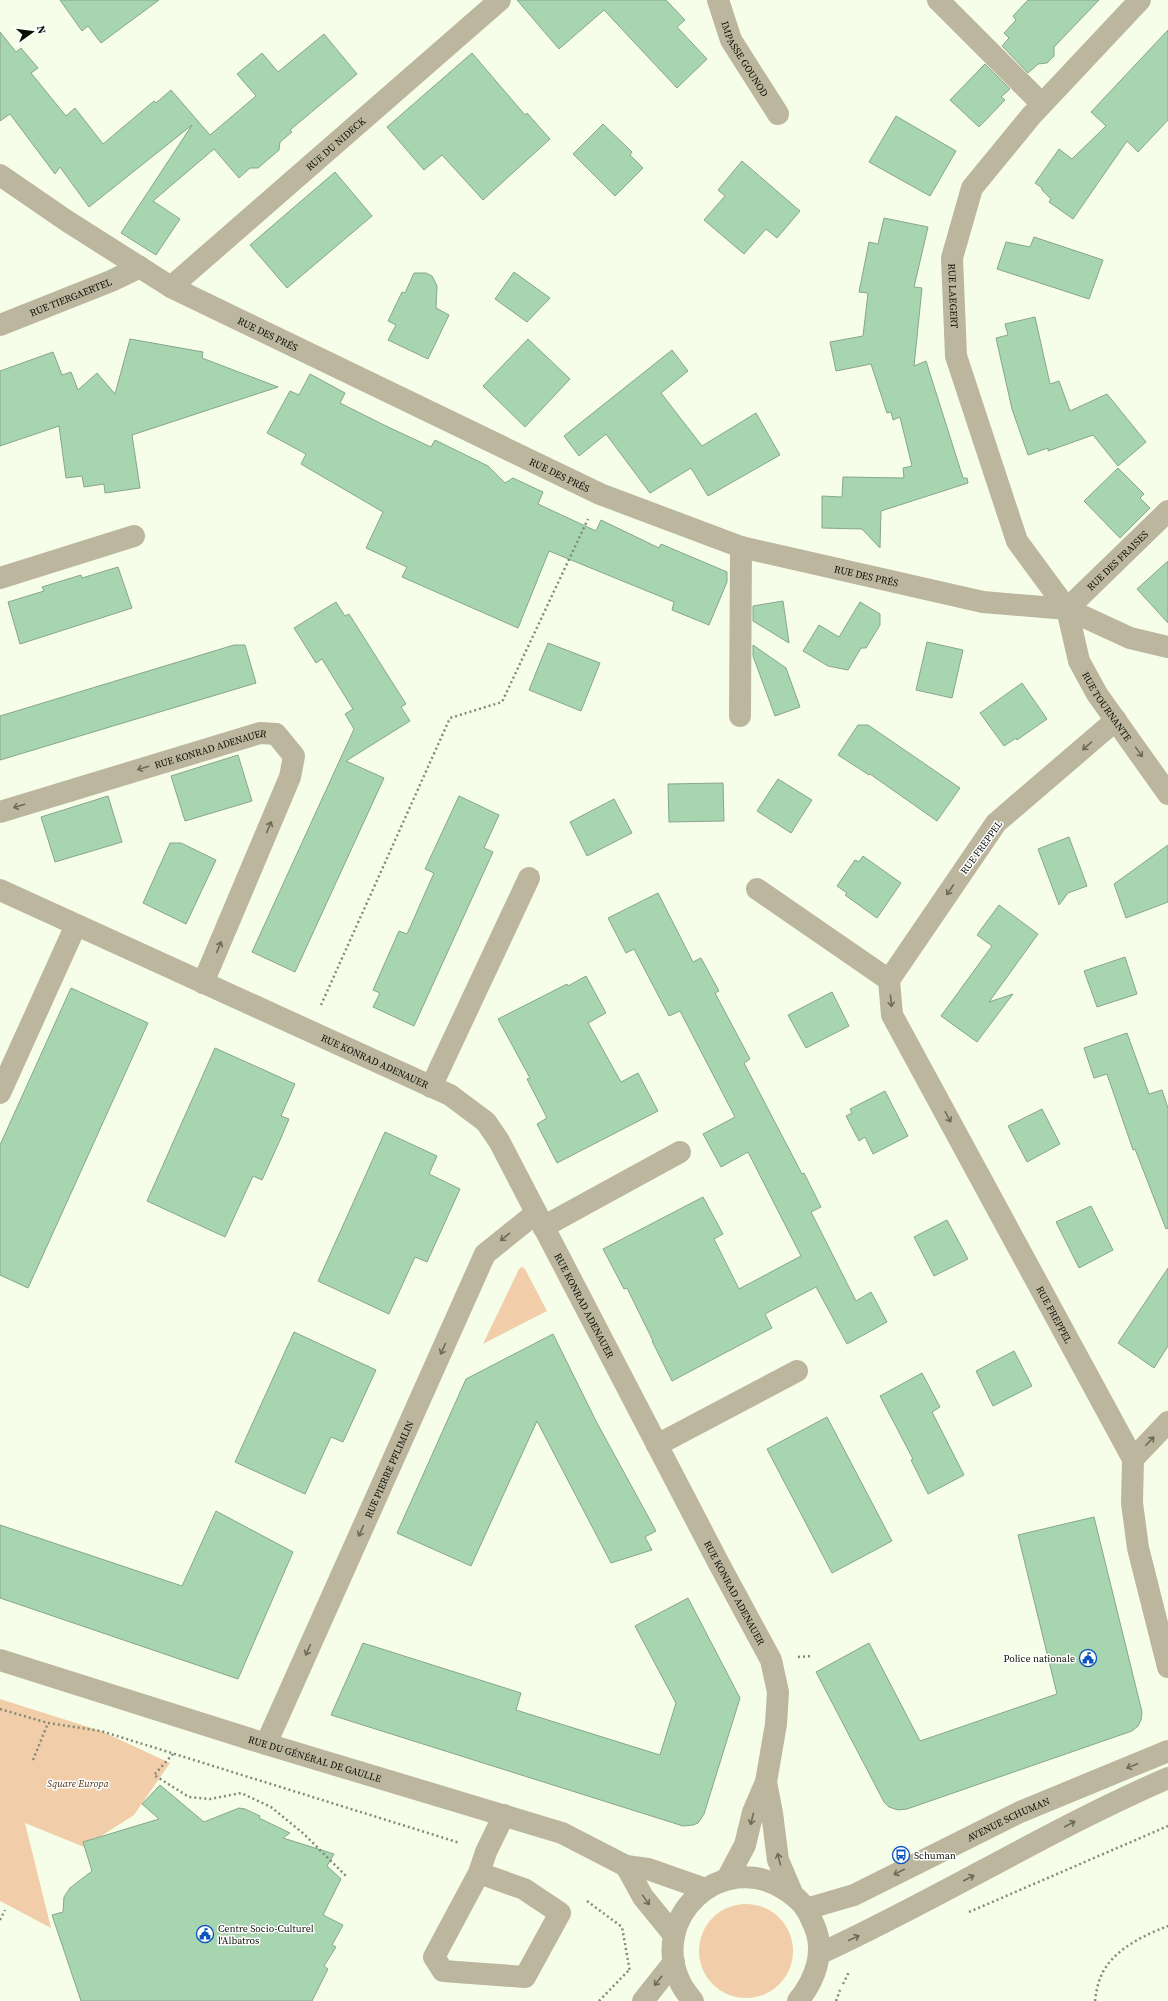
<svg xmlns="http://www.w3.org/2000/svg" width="1168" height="2001" viewBox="0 0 1168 2001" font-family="'Source Serif 4',serif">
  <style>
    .green { fill: #f1cea9 }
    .building { fill: #a6d5af; stroke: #88a68e }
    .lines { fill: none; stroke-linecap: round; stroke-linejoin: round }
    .path { stroke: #838979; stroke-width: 2.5; stroke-dasharray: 2 3; stroke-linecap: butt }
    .minor { stroke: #bcb69f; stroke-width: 22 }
    .oneway { stroke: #6c6b59 }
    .labels { text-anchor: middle; stroke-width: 3; stroke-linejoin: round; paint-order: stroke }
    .street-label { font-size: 10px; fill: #0b0f04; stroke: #fff }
    .poi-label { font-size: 10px; fill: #0b0f04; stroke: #fff; text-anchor: start }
    .park-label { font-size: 10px; font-style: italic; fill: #4b300e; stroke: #fff }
  </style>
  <rect width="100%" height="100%" fill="#f6fee9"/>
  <g class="green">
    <path d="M522 1267 525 1269 547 1311 483 1344 519 1269Z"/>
    <path d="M0 1699 101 1731 170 1763 134 1815 84 1847 25 1823 51 1928 0 1901Z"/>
    <circle cx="746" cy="1951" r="47"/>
  </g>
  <g class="building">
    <path d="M60 0H159L101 43 88 26 82 31Z"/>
    <path d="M517 0H666L685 20 677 27 707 59 677 88 604 10 559 49Z"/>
    <path d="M1028 0H1099L1054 47V56L1047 63 1038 64 1028 73 1002 46 1009 38 1004 33 1016 20 1013 16Z"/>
    <path d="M1168 30V120L1138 152 1127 141 1073 219 1049 202 1051 199 1042 190V188L1035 183 1059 149 1072 159 1106 126 1091 112Z"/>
    <path d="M0 32 16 52 21 48 38 68 31 73 66 116 75 108 103 144 154 101 156 103 171 90 210 135 256 96 237 74 262 53 278 72 324 34 357 74 290 130 292 132 280 142 279 150 258 168H250L239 178 214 149 153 201 180 219 156 255 121 233 192 125 89 207 60 167 55 174 10 114 0 121Z"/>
    <path d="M472 53 525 115 527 113 550 139 483 200 442 155 424 170 387 127Z"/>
    <path d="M985 64 1010 89 1001 97 1005 100 979 127 950 100Z"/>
    <path d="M896 116 956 151 930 196 869 162Z"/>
    <path d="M603 124 632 152 630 155 643 168 615 196 573 154Z"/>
    <path d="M742 161 800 211 777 238 766 229 744 254 704 220 725 196 718 190Z"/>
    <path d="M335 172 372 216 287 288 250 245Z"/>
    <path d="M884 218 928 227 914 287 922 288 914 366 926 361 963 478H967L968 483 881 511 880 548 862 529 822 528V496L842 497 843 477 904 478 903 468 912 466 900 417 893 420 891 412 887 413 871 364 836 371 830 342 863 336 868 293 859 292 869 242 878 244Z"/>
    <path d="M1034 237 1103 260 1089 299 997 269 1006 242 1030 247Z"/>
    <path d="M514 272 550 298 527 322 495 299Z"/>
    <path d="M414 273H426L432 276 437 286 436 308 449 315 428 359 388 340 396 325 388 321 402 292 405 293Z"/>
    <path d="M1035 317 1050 384 1059 381 1070 411 1107 394 1146 442 1118 466 1093 435 1048 451V448L1028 455 1012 409 996 338 1008 335 1005 324Z"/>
    <path d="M130 339 203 352 202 358 278 387 132 435 140 488 105 493 104 484 84 487 82 476 66 478 59 426 0 446V371L53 352 62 375 71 372 78 390 97 373 115 394Z"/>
    <path d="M528 339 570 379 525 427 483 386Z"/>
    <path d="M672 350 688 371 661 393 702 446 756 413 780 455 708 496 691 468 650 493 606 434 579 456 564 436Z"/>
    <path d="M310 374 345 393 340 403 386 426 431 447 435 440 488 466 505 483 513 478 543 492 538 504 596 531 601 520 659 548 661 544 727 572V582L709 625 672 610 674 602 549 551 518 628 402 577 407 567 366 548 383 512 301 464 306 454 267 433 290 391 299 395Z"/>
    <path d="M1118 468 1144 494 1140 498 1150 508 1120 538 1084 501Z"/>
    <path d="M1168 561V623L1137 589Z"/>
    <path d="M118 567 132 608 20 644 8 602 44 591 42 587 81 575 82 578Z"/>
    <path d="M783 601 789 643 753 621V606Z"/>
    <path d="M336 602 345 616 349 614 406 704 401 707 410 721 346 761 384 778 295 972 252 952 354 729 345 714 353 709 322 659 316 663 294 628Z"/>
    <path d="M860 602 880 614V625L866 648H861L848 670 828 666 803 651 819 625 839 637Z"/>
    <path d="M927 642 963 650 952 698 916 690Z"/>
    <path d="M548 643 600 663 581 711 529 690Z"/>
    <path d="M234 645H245L256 683 0 760V716Z"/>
    <path d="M753 645 786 668 800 707 775 716 753 656Z"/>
    <path d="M1022 683 1047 719 1017 740 1016 738 1004 746 980 713Z"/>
    <path d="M858 725H868L960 788 937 821 870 774 869 775 838 755Z"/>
    <path d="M238 755 252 801 185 821 171 776Z"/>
    <path d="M778 779 812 800 791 833 757 811Z"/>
    <path d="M723 783 724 821 669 822 668 784Z"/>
    <path d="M108 796 122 842 55 862 41 817Z"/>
    <path d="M459 796 499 815 484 848 493 852 414 1026 373 1007 380 993 373 990 399 931 407 934 434 873 425 869Z"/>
    <path d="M614 799 632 833 587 856 570 822Z"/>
    <path d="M1069 837 1087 886 1068 893 1059 905 1038 849Z"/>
    <path d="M170 843H181L216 860 186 924 143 903Z"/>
    <path d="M1168 845V902L1126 918 1114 884Z"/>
    <path d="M863 856 901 883 877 918 845 895 847 893 837 886 855 860 859 862Z"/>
    <path d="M658 893 693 962 701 958 719 991 715 993 750 1059 744 1063 802 1174 804 1173 821 1207 811 1212 856 1301 871 1292 887 1322 847 1344 816 1287 765 1314 772 1328 672 1381 652 1341H653L627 1288 624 1289 603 1249 703 1197 723 1234 714 1239 739 1289 801 1256 748 1152 721 1167 703 1134 735 1117 680 1011 669 1016 634 949 626 953 608 918Z"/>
    <path d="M999 905 1038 934 989 1002 1013 994 977 1042 941 1016 992 946 977 935Z"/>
    <path d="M1125 957 1137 994 1097 1007 1084 971Z"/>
    <path d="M586 976 606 1013 588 1023 621 1082 638 1073 658 1111 557 1163 537 1124 547 1118 527 1079 530 1078 498 1019 567 984 568 986Z"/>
    <path d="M71 988 148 1023 28 1288 0 1275V1145Z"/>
    <path d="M832 992 849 1026 806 1048 788 1015Z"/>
    <path d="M1127 1033 1149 1094 1162 1090 1168 1108V1228L1166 1229 1135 1149 1133 1150 1107 1074 1094 1078 1084 1048Z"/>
    <path d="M215 1048 295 1084 281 1116 289 1119 281 1138 262 1180 253 1176 225 1237 147 1201Z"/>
    <path d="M885 1091 908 1136 873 1154 865 1137 859 1141 846 1116 852 1113 850 1109Z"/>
    <path d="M1042 1109 1060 1144 1027 1162 1008 1126Z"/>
    <path d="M385 1132 437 1156 429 1174 460 1189 427 1262 415 1257 389 1314 318 1281Z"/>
    <path d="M1091 1206 1113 1250 1079 1268 1056 1222Z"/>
    <path d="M947 1220 968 1259 934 1276 914 1237Z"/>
    <path d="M1168 1268V1346L1154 1368 1118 1343Z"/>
    <path d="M294 1332 376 1370 343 1442 331 1437 305 1494 235 1462Z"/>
    <path d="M553 1334 597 1423 656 1531 645 1537 652 1550 611 1563 537 1421 471 1566 397 1533 466 1379Z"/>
    <path d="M1014 1351 1032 1386 993 1406 976 1371Z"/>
    <path d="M922 1373 940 1407 932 1412 964 1475 928 1494 911 1460 913 1459 880 1396Z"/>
    <path d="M827 1417 892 1541 832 1573 767 1449Z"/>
    <path d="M216 1511 293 1552 238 1679 0 1598V1525L182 1586Z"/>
    <path d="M1094 1517 1142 1712 1141 1720 1138 1726 1132 1731 907 1809 898 1810 889 1807 884 1802 816 1672 869 1643 920 1741 1057 1694 1018 1535Z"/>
    <path d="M688 1598 740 1698 704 1814 698 1823 693 1825 683 1826 331 1715 363 1643 521 1693 516 1710 660 1755 676 1703 635 1626Z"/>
    <path d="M160 1785 204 1822 239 1808 245 1809 260 1816 259 1818 290 1833 283 1838 334 1854 327 1866 341 1879 323 1915 343 1925 332 1945 336 1947 324 1966 328 1969 312 2001H81L52 1915 63 1912 64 1897 70 1888 92 1871 83 1842 159 1819 142 1804Z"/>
  </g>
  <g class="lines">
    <g class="path">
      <path d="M321 1005 450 718 502 702 588 519"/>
      <path d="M798 1657 812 1656"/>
      <path d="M0 1709 48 1723 101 1731 460 1843"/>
      <path d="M173 1754 154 1775 189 1797 210 1799 241 1793 271 1807 304 1834 347 1877"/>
      <path d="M33 1760 48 1723"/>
      <path d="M587 1901 622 1927 630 1972"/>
      <path d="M969 1912 1168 1826"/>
      <path d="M0 1920 5 1910"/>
      <path d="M843 1984 849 1972"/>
      <path d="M599 2001 629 1970"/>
      <path d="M836 2001 840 1990"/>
      <path d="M1095 2001C1096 1992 1098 1982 1102 1974 1113 1950 1144 1935 1168 1926"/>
    </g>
    <g class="minor">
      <path id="s1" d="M718 0 731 40 778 114"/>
      <path d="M938 0 1042 104"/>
      <path id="s2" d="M1140 0 1031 116 972 188 952 258 956 356 1017 541 1067 609 1079 661 1097 694 1168 794"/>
      <path id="s3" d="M0 175 67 221 171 287 600 494 741 547 983 602 1067 609 1130 638 1168 647"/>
      <path id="s4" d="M171 287 500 0"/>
      <path id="s5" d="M0 325 111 281 140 267"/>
      <path d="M0 578 134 536"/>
      <path id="s6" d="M1067 609 1168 511"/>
      <path d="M740 716 741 547"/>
      <path id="s7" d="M1116 720 996 823 889 980 892 1015 1133 1459 1132 1503 1138 1548 1168 1667"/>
      <path id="s8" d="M0 812 260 733 276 734 294 756 290 777 203 983"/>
      <path d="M757 889 889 980"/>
      <path id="s9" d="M0 890 450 1095 486 1122 499 1141 718 1562 771 1660 778 1692 776 1724 766 1782 753 1812 745 1845 727 1879"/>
      <path d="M431 1087 529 878"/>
      <path d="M0 1093 76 925"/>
      <path d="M543 1227 680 1152"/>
      <path d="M657 1445 797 1371"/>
      <path d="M1133 1459 1168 1422"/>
      <path id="s10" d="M0 1660 266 1744 562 1833 626 1866 648 1869 705 1889"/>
      <path id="s11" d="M266 1744 485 1254 536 1213"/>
      <path d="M766 1782 772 1813 778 1860 793 1895"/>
      <path d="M626 1866 643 1897 674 1935"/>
      <path d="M479 1873 524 1889 560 1913 525 1977 443 1971 434 1957 479 1873 486 1852 504 1815"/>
      <path id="s12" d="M806 1909 854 1895 1020 1812 1168 1751"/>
      <path d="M819 1954C937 1900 1048 1830 1168 1778"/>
      <path d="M643 2001 674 1962"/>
      <path d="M693 2001C689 1996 684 1990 681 1984 647 1918 722 1849 784 1889 792 1894 801 1901 806 1909 810 1914 811 1920 814 1925 826 1952 815 1980 798 2001"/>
    </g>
  </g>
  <defs><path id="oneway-shaft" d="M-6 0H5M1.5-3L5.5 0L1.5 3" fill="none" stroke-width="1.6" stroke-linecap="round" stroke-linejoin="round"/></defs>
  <g class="oneway">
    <use href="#oneway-shaft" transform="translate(1087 746) rotate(139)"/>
    <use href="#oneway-shaft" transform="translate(1139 752) rotate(55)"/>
    <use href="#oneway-shaft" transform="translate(143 768) rotate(163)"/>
    <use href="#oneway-shaft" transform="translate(19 806) rotate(163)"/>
    <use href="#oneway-shaft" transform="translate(269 827) rotate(-67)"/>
    <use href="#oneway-shaft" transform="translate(950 890) rotate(124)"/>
    <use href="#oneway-shaft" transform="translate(219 947) rotate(-67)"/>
    <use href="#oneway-shaft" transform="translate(891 1001) rotate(85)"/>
    <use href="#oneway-shaft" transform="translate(948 1117) rotate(62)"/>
    <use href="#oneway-shaft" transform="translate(505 1237) rotate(141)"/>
    <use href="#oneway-shaft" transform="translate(443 1349) rotate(114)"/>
    <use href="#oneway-shaft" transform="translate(1150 1441) rotate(-46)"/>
    <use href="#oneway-shaft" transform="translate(361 1531) rotate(114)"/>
    <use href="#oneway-shaft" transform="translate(308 1650) rotate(114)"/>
    <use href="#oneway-shaft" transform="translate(1132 1766) rotate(158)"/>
    <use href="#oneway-shaft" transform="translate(752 1819) rotate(104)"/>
    <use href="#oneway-shaft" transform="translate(1070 1824) rotate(-28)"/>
    <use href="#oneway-shaft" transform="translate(779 1859) rotate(-104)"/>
    <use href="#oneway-shaft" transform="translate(899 1872) rotate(153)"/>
    <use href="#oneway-shaft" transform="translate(969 1878) rotate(-28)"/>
    <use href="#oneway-shaft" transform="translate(646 1900) rotate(55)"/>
    <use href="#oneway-shaft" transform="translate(854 1938) rotate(-25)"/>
    <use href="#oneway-shaft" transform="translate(658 1981) rotate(128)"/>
  </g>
  <defs>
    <g id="civic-ring" transform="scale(0.9)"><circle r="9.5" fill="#fff" stroke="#0a54bf" stroke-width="1.5"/><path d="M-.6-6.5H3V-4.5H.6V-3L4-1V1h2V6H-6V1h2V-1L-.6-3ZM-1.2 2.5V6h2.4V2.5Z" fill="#0a54bf"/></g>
    <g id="bus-ring" transform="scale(0.9)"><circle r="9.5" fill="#fff" stroke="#0a54bf" stroke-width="1.5"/><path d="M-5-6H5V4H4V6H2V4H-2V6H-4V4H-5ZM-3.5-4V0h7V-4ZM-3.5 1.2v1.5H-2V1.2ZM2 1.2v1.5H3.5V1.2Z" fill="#0a54bf"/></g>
  </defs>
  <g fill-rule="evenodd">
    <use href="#civic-ring" x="1088" y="1658"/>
    <use href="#bus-ring" x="901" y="1855"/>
    <use href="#civic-ring" x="205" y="1934"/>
  </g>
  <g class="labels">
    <g class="street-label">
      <text dy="4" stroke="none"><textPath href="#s1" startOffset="65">IMPASSE GOUNOD</textPath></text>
      <text dy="4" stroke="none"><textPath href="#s4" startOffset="218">RUE DU NIDECK</textPath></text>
      <text dy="4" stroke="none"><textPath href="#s2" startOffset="363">RUE LAEGERT</textPath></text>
      <text dy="4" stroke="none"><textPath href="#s5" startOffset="76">RUE TIERGAERTEL</textPath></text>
      <text dy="4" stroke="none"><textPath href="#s3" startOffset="312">RUE DES PRÉS</textPath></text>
      <text dy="4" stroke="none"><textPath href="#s3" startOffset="636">RUE DES PRÉS</textPath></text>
      <text dy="4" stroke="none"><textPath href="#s6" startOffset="70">RUE DES FRAISES</textPath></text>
      <text dy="4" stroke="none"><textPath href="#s3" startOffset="960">RUE DES PRÉS</textPath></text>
      <text dy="4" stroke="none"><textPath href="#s2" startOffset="809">RUE TOURNANTE</textPath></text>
      <text dy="4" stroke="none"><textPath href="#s8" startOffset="220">RUE KONRAD ADENAUER</textPath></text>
      <text transform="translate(981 847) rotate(-54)" y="4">RUE FREPPEL</text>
      <text dy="4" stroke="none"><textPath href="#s9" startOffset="412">RUE KONRAD ADENAUER</textPath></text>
      <text dy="4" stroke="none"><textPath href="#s9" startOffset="748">RUE KONRAD ADENAUER</textPath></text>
      <text dy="4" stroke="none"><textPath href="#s7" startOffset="724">RUE FREPPEL</textPath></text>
      <text dy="4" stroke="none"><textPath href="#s11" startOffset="301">RUE PIERRE PFLIMLIN</textPath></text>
      <text dy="4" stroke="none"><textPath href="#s9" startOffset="1072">RUE KONRAD ADENAUER</textPath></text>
      <text dy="4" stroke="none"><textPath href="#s10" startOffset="330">RUE DU GÉNÉRAL DE GAULLE</textPath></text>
      <text dy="4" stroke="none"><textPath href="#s12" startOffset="222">AVENUE SCHUMAN</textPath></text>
    </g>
    <g class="poi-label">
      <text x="1075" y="1662" text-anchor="end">Police nationale</text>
      <text x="914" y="1859">Schuman</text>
      <text x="218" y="1932">Centre Socio-Culturel<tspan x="218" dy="12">l'Albatros</tspan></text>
    </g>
    <g class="park-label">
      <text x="78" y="1787">Square Europa</text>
    </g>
  </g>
  <g transform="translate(32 32) rotate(76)" stroke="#ffffff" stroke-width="3" paint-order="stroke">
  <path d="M0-3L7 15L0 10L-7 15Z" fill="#0b0f04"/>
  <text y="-6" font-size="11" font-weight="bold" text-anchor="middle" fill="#0b0f04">N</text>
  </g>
</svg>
